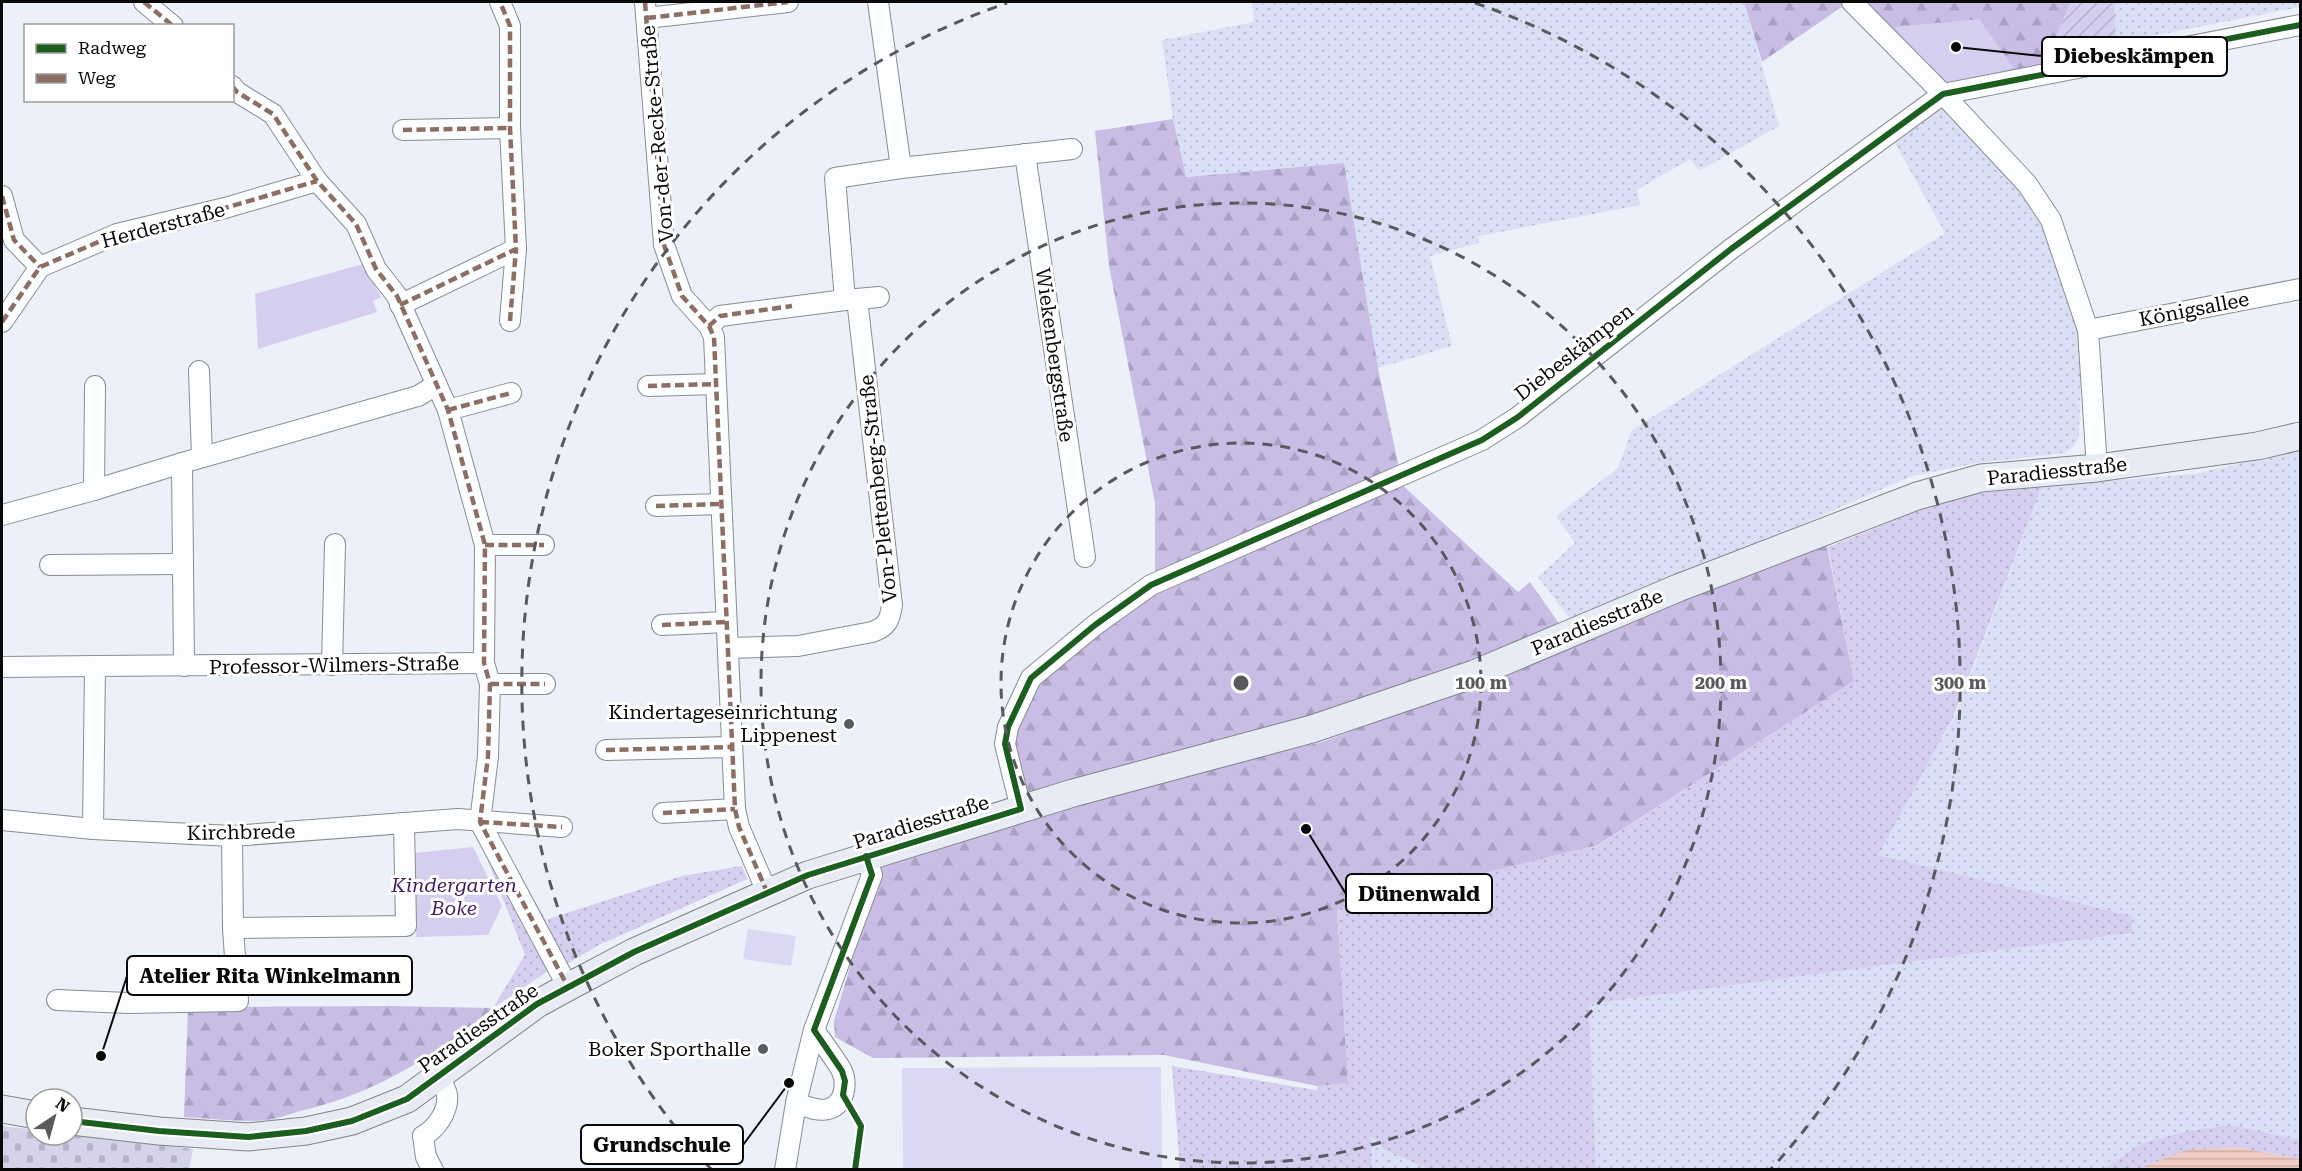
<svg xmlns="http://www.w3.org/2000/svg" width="2302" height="1171" viewBox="0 0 2302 1171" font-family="'Roboto Serif',serif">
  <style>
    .farmland { fill: url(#farmland-dots) }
    .grass { fill: url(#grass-dots) }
    .forest { fill: url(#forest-firs) }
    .cemetery { fill: url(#cemetery-stones) }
    .park { fill: #d5ceef }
    .garden { fill: url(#garden-furrows) }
    .pitch { fill: #dad8f2 }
    .water { fill: url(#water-rules) }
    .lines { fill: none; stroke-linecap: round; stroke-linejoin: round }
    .street-casing { stroke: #8b8d91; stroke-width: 22 }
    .secondary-casing { stroke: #828488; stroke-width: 29 }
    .street { stroke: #fcfdfe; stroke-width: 20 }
    .secondary { stroke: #e7ebf4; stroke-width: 27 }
    .quiet { stroke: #8d6e63; stroke-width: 4.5; stroke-dasharray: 9 4.5; stroke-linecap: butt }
    .cycleway-casing { stroke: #fff; stroke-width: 10 }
    .cycleway { stroke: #1b5e20; stroke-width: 6 }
    .ring { fill: none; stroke: #585a5d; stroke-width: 3; stroke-dasharray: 10 8 }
    .poi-dot { fill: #585a5d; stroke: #fff; stroke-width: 2 }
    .labels { text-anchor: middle; stroke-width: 6; stroke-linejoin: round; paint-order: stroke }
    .street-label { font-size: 20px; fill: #090909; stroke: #fff }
    .poi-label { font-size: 20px; fill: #090909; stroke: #fff; text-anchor: end }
    .park-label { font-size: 20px; font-style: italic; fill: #461e5d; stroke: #fff }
    .centre { fill: #585a5d; stroke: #fff; stroke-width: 3 }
    .ring-label { font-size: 18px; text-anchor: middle; font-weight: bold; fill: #585a5d; stroke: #fff; stroke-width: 6; stroke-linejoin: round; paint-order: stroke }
    .leader { fill: none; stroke: #090909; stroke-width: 2 }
    .callout-dot { fill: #090909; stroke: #fff; stroke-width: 2 }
    .callout { fill: #fff; stroke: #090909; stroke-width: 2 }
    .callout-label { font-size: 21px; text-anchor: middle; font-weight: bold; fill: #090909 }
  </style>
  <defs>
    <pattern id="farmland-dots" width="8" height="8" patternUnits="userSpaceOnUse" patternTransform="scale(1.5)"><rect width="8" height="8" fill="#d9e0f5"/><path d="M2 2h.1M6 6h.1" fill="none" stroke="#b9bfd1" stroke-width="1.8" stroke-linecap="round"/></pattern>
    <pattern id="grass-dots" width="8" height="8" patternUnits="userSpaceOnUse" patternTransform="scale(1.5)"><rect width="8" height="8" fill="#d5ceef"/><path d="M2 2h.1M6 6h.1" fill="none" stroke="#b6b0cc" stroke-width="1.8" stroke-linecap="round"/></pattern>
    <pattern id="forest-firs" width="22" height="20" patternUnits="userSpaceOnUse" patternTransform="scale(1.5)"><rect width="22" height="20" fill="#c9bde6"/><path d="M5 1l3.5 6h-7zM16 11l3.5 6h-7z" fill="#aba1c4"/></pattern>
    <pattern id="cemetery-stones" width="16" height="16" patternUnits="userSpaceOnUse" patternTransform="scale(1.5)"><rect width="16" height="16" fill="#d4d3ea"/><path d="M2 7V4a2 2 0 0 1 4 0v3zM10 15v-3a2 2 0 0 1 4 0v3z" fill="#b5b4c7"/></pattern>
    <pattern id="garden-furrows" width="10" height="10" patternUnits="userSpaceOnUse" patternTransform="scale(1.5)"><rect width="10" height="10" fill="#d5ceef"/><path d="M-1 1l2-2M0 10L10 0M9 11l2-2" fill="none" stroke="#b6b0cc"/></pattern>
    <pattern id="water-rules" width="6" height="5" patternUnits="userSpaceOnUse" patternTransform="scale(1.5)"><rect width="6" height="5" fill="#f1ccc4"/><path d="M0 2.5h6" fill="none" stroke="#cdaea7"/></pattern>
  </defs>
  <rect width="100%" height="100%" fill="#ecf0f9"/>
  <g class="farmland">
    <path d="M1252 2H1744L1779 126 1699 171 1690 159 1637 190 1640 205 1479 236V243L1430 256 1452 346 1378 368 1344 163 1185 177 1173 119 1162 40 1254 22Z"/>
    <path d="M2114 2H2300V7L2117 43Z"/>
    <path d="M1939 98 2022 185 2044 220 2082 330 2079 434 2076 444 2065 453 1977 463 1912 476 1574 624 1538 577 1575 543 1556 516 1618 468 1632 430 1945 233 1890 134Z"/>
    <path d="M2300 449V1140L2231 1125 2143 1143 2101 1170 1596 1169 1589 1004 2131 933 2132 916 1877 855 1956 714 2042 486 2195 474Z"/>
    <path d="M1371 1136 1383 1149 1429 1169H1371Z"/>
  </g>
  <g class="grass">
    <path d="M2042 486 1953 718 1878 855 2132 916V933L1589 1004 1596 1169H1429L1383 1149 1371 1136V1169H1180L1172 1066 1315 1090H1318L1317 1086 1348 1083 1337 908 1599 845 1854 681 1828 547 1936 504 1981 493Z"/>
    <path d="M480 841H501L547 922 541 947 548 971 493 1008 525 955Z"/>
    <path d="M742 866 747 879 599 945 565 965 548 937V919L682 876Z"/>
    <path d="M2231 1125 2300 1140V1159L2236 1147 2138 1169 2101 1170 2143 1143 2189 1131Z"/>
  </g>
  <g class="forest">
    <path d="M1744 2H1844L1846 4 1762 62Z"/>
    <path d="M1864 2H2071L2044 64 1944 84Z"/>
    <path d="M1173 119 1186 177 1344 163 1378 368 1398 464 1399 482 1518 592 1530 582 1563 629 1476 667 1023 800 1016 757 1013 725 1036 682 1155 578V503L1109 266 1095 131Z"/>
    <path d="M1826 541 1854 681 1598 845 1337 909 1348 1083 1317 1086 1164 1055 873 1058 835 1037 834 1021 878 872 875 860 1193 772 1322 742 1467 688Z"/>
    <path d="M388 1006 493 1008C433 1058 374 1094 297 1112 287 1115 276 1119 266 1120 244 1123 207 1118 184 1117L188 1007Z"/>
  </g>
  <path class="cemetery" d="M2 1126 36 1130V1135L72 1134 193 1149 189 1169 2 1170Z"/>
  <g class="park">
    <path d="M1979 19 2014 68 1944 84 1894 27Z"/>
    <path d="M363 264 381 297 373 301 377 312 258 349 255 294Z"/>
    <path d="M473 847 502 906 488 935 416 937 415 853Z"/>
  </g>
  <path class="garden" d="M2071 2H2114L2117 50 2044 64Z"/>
  <g class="pitch">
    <path d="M748 929 796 936 791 966 743 959Z"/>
    <path d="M1161 1067 1162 1169H903L902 1068Z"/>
  </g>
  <path class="water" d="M2236 1147 2300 1159V1169H2138L2187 1150Z"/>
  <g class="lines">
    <g class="street-casing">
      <g id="street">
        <path d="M144 2 173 26"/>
        <path d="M645 2 664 245 682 296 709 326 714 337 735 809 739 827 767 892"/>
        <path d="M1852 2 1943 94 2027 184 2051 220 2088 330 2097 468"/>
        <path d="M647 18 788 2"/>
        <path d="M232 86 237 92 273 114 317 181 356 224 376 269 397 296 448 410 485 545 484 663 490 684 488 756 480 822 568 987"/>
        <path d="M403 130 510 128"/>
        <path d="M1025 154 1085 557"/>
        <path d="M901 168 1072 149"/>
        <path d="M2 196 14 240 40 267"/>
        <path d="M845 300 879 297"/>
        <path d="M400 305 516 249 510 128V26L500 2"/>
        <path d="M510 321 516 249"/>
        <path d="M2 322 40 267 117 234 225 208 317 181"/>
        <path d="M709 326 720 316 845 300 835 178 901 168 878 2"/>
        <path d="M2088 330 2300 289"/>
        <path d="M199 371 202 457"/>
        <path d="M648 386 716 384"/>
        <path d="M448 410 511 393"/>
        <path d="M182 463 184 666"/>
        <path d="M94 490 95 386"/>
        <path d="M656 506 721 504"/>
        <path d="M2 515 94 490 182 463 418 396 436 385"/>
        <path d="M485 545H544"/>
        <path d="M50 565 183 564"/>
        <path d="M662 625 726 622"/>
        <path d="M728 648 798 646 872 632C887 627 890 620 892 605L857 299"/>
        <path d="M332 665 335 544"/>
        <path d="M2 667 95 666"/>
        <path d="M490 684H545"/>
        <path d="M606 750 732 747"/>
        <path d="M1021 809 1005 744 1008 727 1031 678 1095 625 1151 585 1482 440 1518 417 1731 249 1943 94 2300 25"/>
        <path d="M663 813 735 809"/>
        <path d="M2 820 93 829 232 836 458 819 562 827"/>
        <path d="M93 829 95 666 484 663"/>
        <path d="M233 928 406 926 404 823"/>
        <path d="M57 1000 128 1003 238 1001 233 928 232 836"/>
        <path d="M796 1103C805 1106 818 1112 828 1109 845 1105 848 1083 841 1069 833 1056 823 1043 814 1030"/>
        <path d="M433 1170 426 1157 423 1136C436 1129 449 1111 447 1095 446 1089 442 1082 439 1076"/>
        <path d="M785 1170 796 1103 814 1030 872 875 866 856"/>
      </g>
    </g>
    <g class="secondary-casing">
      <g id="secondary">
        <path d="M2 1109 36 1115"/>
        <path d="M72 1121 159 1131 248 1137 306 1131 352 1121 407 1099 537 1004 568 987 634 952 808 875 1073 793 1312 729 1474 674 1678 588 1917 496 1981 478 2097 468 2257 446 2300 436"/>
      </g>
    </g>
    <use href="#street" class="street"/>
    <use href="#secondary" class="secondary"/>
    <g class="quiet">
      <path d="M144 2 173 26"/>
      <path d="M645 2 664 245 682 296 709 326 714 337 735 809 739 827 767 892"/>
      <path d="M647 18 788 2"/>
      <path d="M232 86 237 92 273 114 317 181 356 224 376 269 397 296 448 410 485 545 484 663 490 684 488 756 480 822 568 987"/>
      <path d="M403 130 510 128"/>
      <path d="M2 196 14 240 40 267"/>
      <path d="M400 305 516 249 510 128V26L500 2"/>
      <path d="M510 321 516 249"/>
      <path d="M2 322 40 267 117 234 225 208 317 181"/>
      <path d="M709 326 720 316 792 306"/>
      <path d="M648 386 716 384"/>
      <path d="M448 410 511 393"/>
      <path d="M656 506 721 504"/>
      <path d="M485 545H544"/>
      <path d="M662 625 726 622"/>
      <path d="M490 684H545"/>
      <path d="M606 750 732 747"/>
      <path d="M663 813 735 809"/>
      <path d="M480 822 562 827"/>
    </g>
    <g class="cycleway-casing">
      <g id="cycleway">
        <path d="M72 1121 159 1131 248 1137 306 1131 352 1121 407 1099 537 1004 634 952 808 875 1021 809 1005 744 1008 727 1031 678 1095 625 1151 585 1482 440 1518 417 1731 249 1943 94 2300 25"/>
        <path d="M855 1170 861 1126 843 1095 845 1081 842 1071 814 1030 872 875 866 856"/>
      </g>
    </g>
    <use href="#cycleway" class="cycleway"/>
  </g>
  <g class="ring">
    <circle cx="1241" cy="683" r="240"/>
    <circle cx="1241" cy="683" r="480"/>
    <path d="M711 1169A719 719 0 0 1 1007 3M1475 3A719 719 0 0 1 1771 1169"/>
  </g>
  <g class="poi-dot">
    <circle cx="849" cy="724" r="6"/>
    <circle cx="763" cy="1049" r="6"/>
  </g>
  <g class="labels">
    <g class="street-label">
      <text transform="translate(657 134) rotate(-95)" y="7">Von-der-Recke-Straße</text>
      <text transform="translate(163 225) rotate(-15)" y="7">Herderstraße</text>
      <text transform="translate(2194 309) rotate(-11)" y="7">Königsallee</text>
      <text transform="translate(1574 352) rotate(-38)" y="7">Diebeskämpen</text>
      <text transform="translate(1055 355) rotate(82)" y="7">Wiekenbergstraße</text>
      <text transform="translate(2057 471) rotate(-6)" y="7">Paradiesstraße</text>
      <text transform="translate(878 489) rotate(-96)" y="7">Von-Plettenberg-Straße</text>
      <text transform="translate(1597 622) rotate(-23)" y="7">Paradiesstraße</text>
      <text transform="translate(334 665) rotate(-1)" y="7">Professor-Wilmers-Straße</text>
      <text transform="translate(921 822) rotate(-17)" y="7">Paradiesstraße</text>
      <text transform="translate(241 832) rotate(-1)" y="7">Kirchbrede</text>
      <text transform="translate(478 1028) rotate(-35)" y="7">Paradiesstraße</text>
    </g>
    <g class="poi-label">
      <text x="837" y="719">Kindertageseinrichtung<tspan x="837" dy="23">Lippenest</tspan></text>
      <text x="751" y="1056">Boker Sporthalle</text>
    </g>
    <g class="park-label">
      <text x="454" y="892">Kindergarten<tspan x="454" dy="23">Boke</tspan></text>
    </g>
  </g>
  <circle cx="1241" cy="683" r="9" class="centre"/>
  <g class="ring-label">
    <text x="1481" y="689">100 m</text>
    <text x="1721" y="689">200 m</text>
    <text x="1960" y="689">300 m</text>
  </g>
  <path class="leader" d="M1956 47L2042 56M1306 829L1346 894M101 1056L127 976M789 1083L743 1145"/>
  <g class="callout-dot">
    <circle cx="1956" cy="47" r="6"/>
    <circle cx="1306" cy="829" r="6"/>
    <circle cx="101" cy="1056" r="6"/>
    <circle cx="789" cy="1083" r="6"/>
  </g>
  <g class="callout">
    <rect x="2042" y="37" width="185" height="39" rx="6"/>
    <rect x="1346" y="874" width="146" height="39" rx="6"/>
    <rect x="127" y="956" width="285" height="39" rx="6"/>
    <rect x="581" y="1125" width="162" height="39" rx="6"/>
  </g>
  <g class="callout-label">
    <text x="2134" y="63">Diebeskämpen</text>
    <text x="1419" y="901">Dünenwald</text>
    <text x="270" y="983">Atelier Rita Winkelmann</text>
    <text x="662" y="1152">Grundschule</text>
  </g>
  <rect width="2302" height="1171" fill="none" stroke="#090909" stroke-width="6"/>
  <rect x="24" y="24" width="210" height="78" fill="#ffffff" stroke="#9d9d9d" stroke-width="1.5"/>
  <rect x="36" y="44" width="30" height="9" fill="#1b5e20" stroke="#9d9d9d" stroke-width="1.5"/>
  <text x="78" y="54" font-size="18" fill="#090909">Radweg</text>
  <rect x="36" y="74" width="30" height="9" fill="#8d6e63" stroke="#9d9d9d" stroke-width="1.5"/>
  <text x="78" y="84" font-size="18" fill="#090909">Weg</text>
  <g transform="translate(54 1117) rotate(36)"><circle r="28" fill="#ffffff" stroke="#9d9d9d" stroke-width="1.5"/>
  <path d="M0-4.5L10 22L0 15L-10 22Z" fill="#585a5d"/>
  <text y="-9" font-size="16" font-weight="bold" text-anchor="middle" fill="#090909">N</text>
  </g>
</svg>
